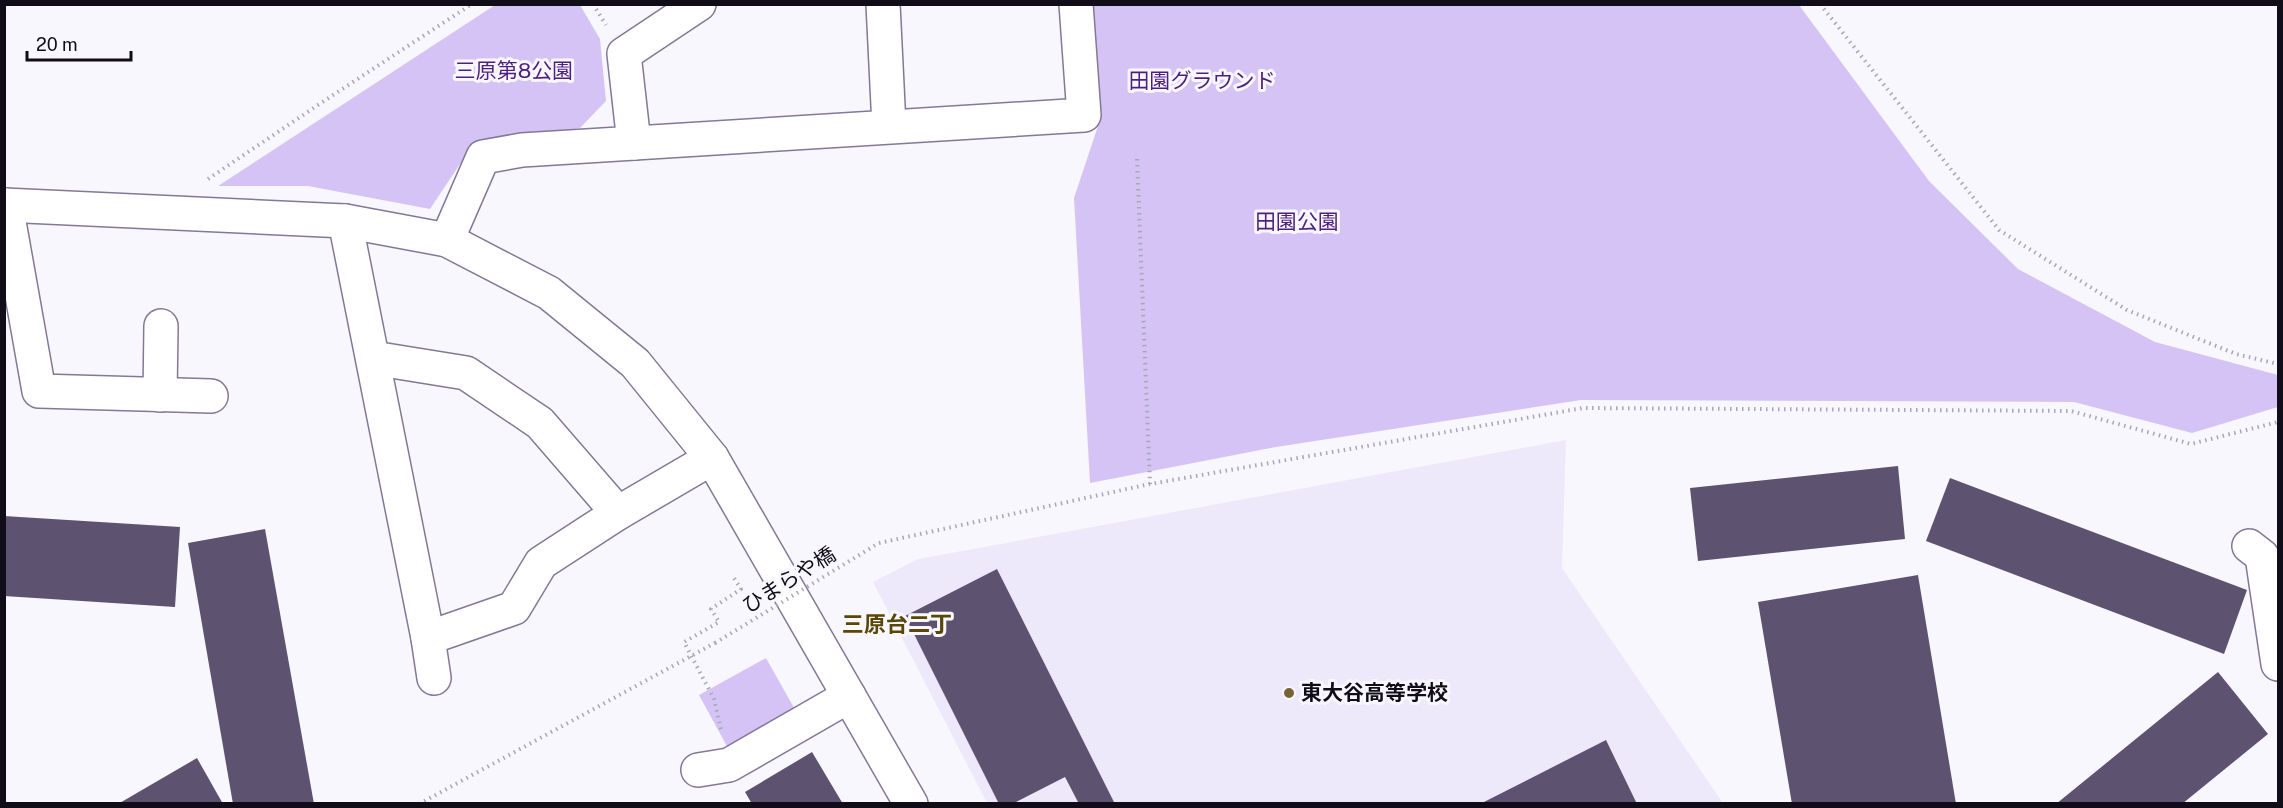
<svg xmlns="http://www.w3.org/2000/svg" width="2283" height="808" viewBox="0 0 2283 808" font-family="'Public Sans','Noto Sans JP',sans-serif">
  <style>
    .built { fill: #eee9fa }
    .green { fill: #d5c3f6 }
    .building { fill: #5d5270 }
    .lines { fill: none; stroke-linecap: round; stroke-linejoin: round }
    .minor-casing { stroke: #837897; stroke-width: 36 }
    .path { stroke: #a9a7af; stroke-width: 4; stroke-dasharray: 1.5 4.5; stroke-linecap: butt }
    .minor { stroke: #fff; stroke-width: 33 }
    .path-bridge { stroke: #a9a7af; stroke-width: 4; stroke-dasharray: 1.5 4.5; stroke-linecap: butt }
    .poi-dot { fill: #766533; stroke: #f9f7fe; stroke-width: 2 }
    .labels { text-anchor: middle; stroke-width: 6; stroke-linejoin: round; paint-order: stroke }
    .park-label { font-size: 21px; fill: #4e1e80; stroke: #f9f7fe }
    .street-label { font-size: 21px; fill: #110d18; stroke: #f9f7fe }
    .poi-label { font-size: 21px; font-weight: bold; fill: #110d18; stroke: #f9f7fe; text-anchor: start }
    .neighbourhood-label { font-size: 22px; font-weight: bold; fill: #594705; stroke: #f9f7fe }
  </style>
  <rect width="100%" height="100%" fill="#f9f7fe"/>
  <path class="built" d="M1566 440 1562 568 1723 803H987L873 582 918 559Z"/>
  <g class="green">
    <path d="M495 5H580L600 39 606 101 580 128 477 144 464 158 430 209 308 186H218Z"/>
    <path d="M1091 5H1799L1929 181 2018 269 2155 342 2278 375V407L2192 433 2074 402 1581 400 1276 447 1090 483 1074 198 1101 117Z"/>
    <path d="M766 658 797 713 729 750 699 695Z"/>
  </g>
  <g class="building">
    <path d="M1898 466 1905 539 1698 561 1690 488Z"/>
    <path d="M1950 478 2247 590 2224 654 1926 541Z"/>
    <path d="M4 516 180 527 175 607 4 596Z"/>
    <path d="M265 529 314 804H233L188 543Z"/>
    <path d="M997 569 1115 804H1079L1065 777 1012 804H999L905 616Z"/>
    <path d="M1918 575 1956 804H1792L1758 602Z"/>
    <path d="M2218 672 2268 734 2182 804H2056Z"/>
    <path d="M1606 740 1637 804H1480Z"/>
    <path d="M812 752 843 804H752L745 792Z"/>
    <path d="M197 758 223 804H118Z"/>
  </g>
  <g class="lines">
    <g class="minor-casing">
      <g id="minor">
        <path d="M883 4 889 126"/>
        <path d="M634 143 624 54 699 4"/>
        <path d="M4 205 345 221 447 240 549 293 635 363 712 458 911 804"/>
        <path d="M6 205 39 391 211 396"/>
        <path d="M345 221 428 638 434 678"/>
        <path d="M447 240 483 157 522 150 1084 115 1076 4"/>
        <path d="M373 358 466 373 540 423 618 513"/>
        <path d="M160 395 161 326"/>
        <path d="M2249 546 2262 556 2278 664"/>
        <path d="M428 638 514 608 541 563 618 513 712 458"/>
        <path d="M698 770 729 765 849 696"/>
      </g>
    </g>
    <g class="path">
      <path d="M593 4 606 25"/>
      <path d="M1820 4 1999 230 2127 310 2236 354 2278 364"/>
      <path d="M1137 159 1150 484"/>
      <path d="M208 179 321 103 472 4"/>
      <path d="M879 543 1150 484 1583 408 2071 411 2191 444 2278 422"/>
      <path d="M721 729 714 699 684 642 719 622 711 609 741 589 732 575"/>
      <path d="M419 804 715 643"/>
    </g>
    <use href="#minor" class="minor"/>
    <path class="path-bridge" d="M715 643 879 543"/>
  </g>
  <circle class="poi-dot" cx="1289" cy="693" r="6"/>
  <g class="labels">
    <g class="park-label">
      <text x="514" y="78">三原第8公園</text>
      <text x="1202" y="88">田園グラウンド</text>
      <text x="1297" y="229">田園公園</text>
    </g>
    <g class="street-label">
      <text transform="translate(789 580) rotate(-32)" y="7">ひまらや橋</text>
    </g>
    <g class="poi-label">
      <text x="1301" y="700">東大谷高等学校</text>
    </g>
    <g class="neighbourhood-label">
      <text x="897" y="632">三原台二丁</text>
    </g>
  </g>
  <rect width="2283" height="808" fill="none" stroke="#110d18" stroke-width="12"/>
  <path d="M27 51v9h104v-9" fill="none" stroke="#110d18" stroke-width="3"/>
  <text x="36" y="51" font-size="18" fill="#110d18" stroke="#f9f7fe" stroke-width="4.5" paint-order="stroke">20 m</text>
</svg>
